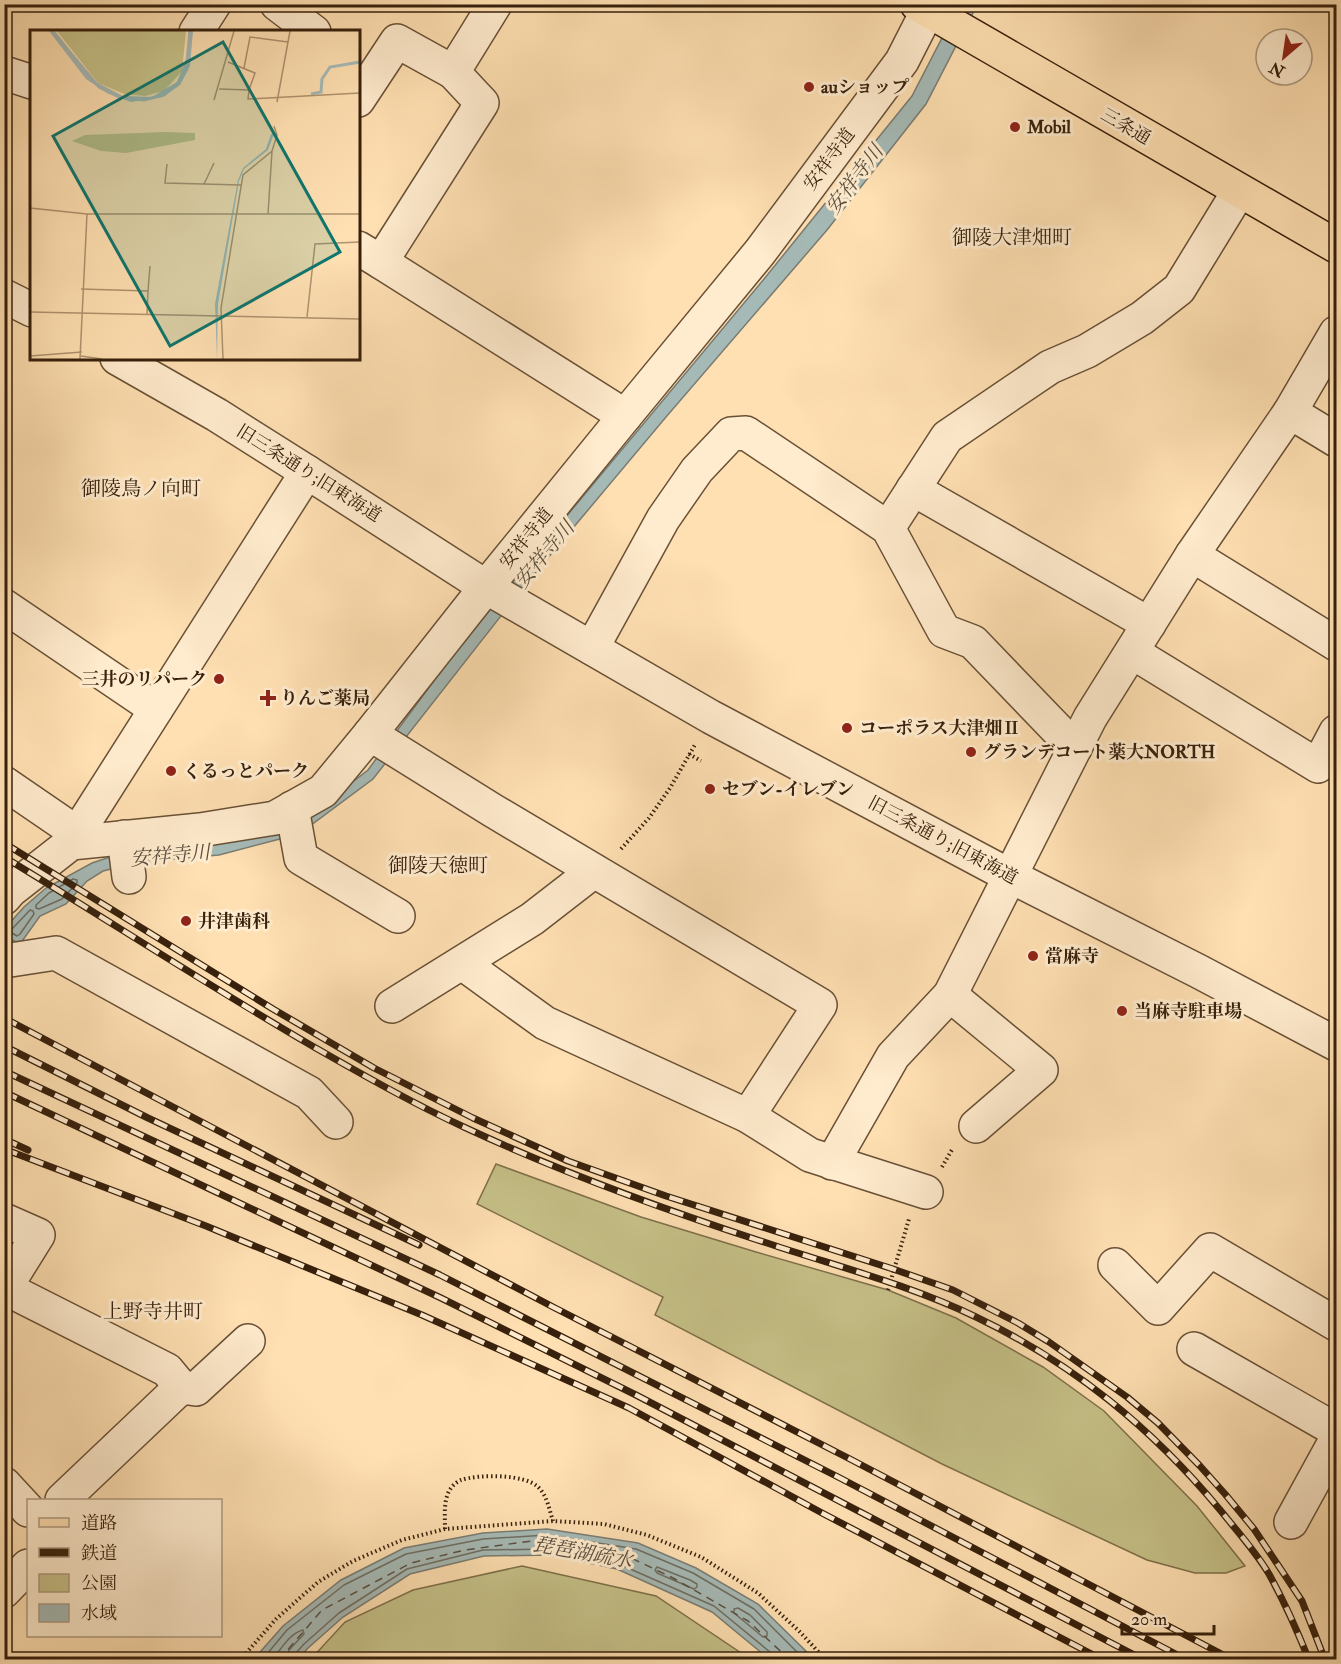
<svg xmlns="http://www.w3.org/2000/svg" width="1341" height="1664" viewBox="0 0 1341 1664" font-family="'IM FELL Double Pica','Noto Serif JP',serif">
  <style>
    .green { fill: #c6c188; stroke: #7e704a; stroke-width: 1.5 }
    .water { fill: #a5bab7; stroke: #797c73; stroke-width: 1.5 }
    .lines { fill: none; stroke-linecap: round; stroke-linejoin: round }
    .shore { stroke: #6e6d62; stroke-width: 1.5 }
    .ferry { stroke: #584e3f; stroke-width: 1.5; stroke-dasharray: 8 6; stroke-linecap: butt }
    .minor-casing { stroke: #695036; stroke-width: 36 }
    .major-casing { stroke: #37200c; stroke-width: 36 }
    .path { stroke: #37200c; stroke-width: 4; stroke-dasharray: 1.5 3; stroke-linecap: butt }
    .minor { stroke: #ffebcd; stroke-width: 33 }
    .major { stroke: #ffe0b2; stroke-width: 33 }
    .rail-casing { stroke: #37200c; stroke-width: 7 }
    .rail { stroke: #ffebcd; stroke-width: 4.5; stroke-dasharray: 14; stroke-linecap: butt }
    .poi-dot { fill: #8f2418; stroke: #ffebcd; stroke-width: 2 }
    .labels { text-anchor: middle; stroke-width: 6; stroke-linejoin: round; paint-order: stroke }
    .poi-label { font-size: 18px; font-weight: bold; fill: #37200c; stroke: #ffebcd; text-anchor: start }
    .street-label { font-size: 18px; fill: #37200c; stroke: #ffebcd }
    .water-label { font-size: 20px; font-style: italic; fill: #584e3f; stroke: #ffebcd }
    .neighbourhood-label { font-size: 20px; fill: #37200c; stroke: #ffebcd }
    .inset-river { fill: none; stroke: #a5bab7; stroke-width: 3 }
    .inset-road { fill: none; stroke: #af9370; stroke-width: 1.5 }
    .view { fill: #0f766e; fill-opacity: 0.15; stroke: #0f766e; stroke-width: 3 }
    .inset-edge { fill: none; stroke: #37200c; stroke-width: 3 }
  </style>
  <rect width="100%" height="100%" fill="#ffe0b2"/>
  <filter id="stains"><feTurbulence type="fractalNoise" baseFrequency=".00333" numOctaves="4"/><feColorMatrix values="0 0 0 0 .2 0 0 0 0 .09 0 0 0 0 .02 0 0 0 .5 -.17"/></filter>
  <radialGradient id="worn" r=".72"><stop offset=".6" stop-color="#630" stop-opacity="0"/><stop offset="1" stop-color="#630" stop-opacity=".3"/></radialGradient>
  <g class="green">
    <path d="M496 1164 641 1217 756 1252 888 1290 956 1318 1043 1367 1104 1411 1197 1506 1245 1566 1226 1573H1195L1147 1560 942 1464 655 1315 663 1297 477 1204Z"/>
    <path d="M522 1566 656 1596 750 1659H311L345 1622 413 1590Z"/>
  </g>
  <g class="water">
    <path d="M959 5H977L926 104 827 230 666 417 526 584 373 779 299 834 219 855 139 862 103 871 87 881 66 904 40 916 20 944 5 936V928L24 907 46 888 92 863 134 849 297 825 368 770 453 655 520 572 764 279 912 96Z"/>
    <path d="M547 1529 638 1543 696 1568 758 1604 814 1659H769L712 1612 617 1569 551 1555 484 1556 410 1574 343 1617 308 1648 298 1659H254L283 1626 341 1580 404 1548 483 1533Z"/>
  </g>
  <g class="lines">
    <g class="shore">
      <path d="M73 879 77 880V883L62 899 39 909 36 908V905L49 893Z"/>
      <path d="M30 910 33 911 34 914 20 934 17 936 12 933V929Z"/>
      <path d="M657 1567 690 1580 697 1584V1587L694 1589 657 1573 655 1570Z"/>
      <path d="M738 1608 750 1615 767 1632V1636L763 1637 734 1613V1609Z"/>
      <path d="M262 1660 287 1630 344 1585 406 1554 483 1539 547 1535 636 1549 693 1573 754 1609 805 1660"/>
      <path d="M272 1660C281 1649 290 1633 303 1630L304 1634 289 1650 287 1660"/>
      <path d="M294 1660 295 1654 304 1644 339 1613 407 1569 483 1550 550 1549 619 1564 714 1606 770 1652 772 1660"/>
    </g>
    <path class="ferry" d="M279 1660 322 1610 411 1563 465 1550 539 1540 623 1554 673 1578 748 1621 790 1660"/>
    <g class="minor-casing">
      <g id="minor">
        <path d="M277 4 314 32"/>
        <path d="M196 32 214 4"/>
        <path d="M4 73 32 82"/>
        <path d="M358 100 397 41 453 72"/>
        <path d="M358 248 381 262 482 103 453 72 495 4"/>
        <path d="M381 262 625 416"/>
        <path d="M4 296 32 310"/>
        <path d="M1336 333 1290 412 1336 440"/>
        <path d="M117 358 217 415 307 472 486 587 711 717 1010 876 1198 971 1336 1044"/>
        <path d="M913 489 1149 624"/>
        <path d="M888 528 947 437 1050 367 1087 351 1142 318 1179 289 1239 191"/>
        <path d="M1192 555 1336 644"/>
        <path d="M4 606 156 709"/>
        <path d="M592 648 663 519 697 470 731 434 746 433 888 528 944 631 973 642 1075 748"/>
        <path d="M1132 652 1318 766 1336 732"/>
        <path d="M370 734 492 810 820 1005 748 1116"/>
        <path d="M4 783 77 833"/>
        <path d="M292 808 301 858 398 916"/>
        <path d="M124 837 129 877"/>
        <path d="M71 843 307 472"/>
        <path d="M4 898 11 890 71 843 200 830 275 818 323 791 370 734 486 587 625 416 760 252 902 61 931 4"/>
        <path d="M4 961 56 953 309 1093 336 1122"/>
        <path d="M462 963 545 1023 748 1116 810 1155 926 1192"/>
        <path d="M950 995 1041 1070 976 1126"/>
        <path d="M392 1006 532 919 594 871"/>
        <path d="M832 1163 893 1056 950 995 1090 718 1192 555 1290 412"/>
        <path d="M4 1220 38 1235 5 1288 167 1370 181 1387"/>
        <path d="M1115 1265 1158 1308 1210 1250 1336 1324"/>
        <path d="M1194 1349 1336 1430"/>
        <path d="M4 1484 28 1510"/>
        <path d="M62 1500 181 1387 196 1389 248 1341"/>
        <path d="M1291 1522 1336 1440"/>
        <path d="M4 1591 28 1566"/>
      </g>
    </g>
    <g class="major-casing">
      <path id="major" d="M917 4 1336 246"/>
    </g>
    <g class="path">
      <path d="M689 754 701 761"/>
      <path d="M621 849 649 818 670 788 696 743"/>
      <path d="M942 1167 953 1148"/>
      <path d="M888 1290 909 1219"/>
      <path d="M445 1529C445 1516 443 1499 451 1488 453 1485 458 1481 461 1480 479 1474 525 1474 538 1487 547 1495 549 1509 553 1521"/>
      <path d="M240 1660 276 1619 318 1582 353 1561 402 1540 445 1529 553 1521 604 1524 647 1535 701 1557 758 1593 799 1631 826 1660"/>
    </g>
    <use href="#minor" class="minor"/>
    <use href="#major" class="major"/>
    <g class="rail-casing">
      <g id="rail">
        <path d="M4 843 273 1009 374 1068 473 1118 568 1161 666 1196 893 1269 953 1290 1018 1323 1049 1342 1127 1397 1158 1423 1200 1466 1225 1494 1254 1529 1302 1601 1325 1660"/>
        <path d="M4 857C108 920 209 986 314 1047 363 1075 414 1104 466 1128 567 1175 671 1212 776 1246 843 1268 912 1286 976 1317 1074 1364 1152 1428 1221 1511 1237 1531 1256 1552 1269 1574 1284 1601 1297 1630 1309 1660"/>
        <path d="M4 1018 555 1308 850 1459 1233 1660"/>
        <path d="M4 1046 148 1118 419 1245"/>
        <path d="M4 1071 440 1275 840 1478 1187 1660"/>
        <path d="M4 1092 441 1298 636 1395 1144 1660"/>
        <path d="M4 1139 28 1150"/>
        <path d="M4 1149 206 1226 422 1315 629 1408 822 1513 1103 1660"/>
      </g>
    </g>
    <use href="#rail" class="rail"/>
  </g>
  <g class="poi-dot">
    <circle cx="809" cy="87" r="6"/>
    <circle cx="1015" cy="127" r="6"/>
    <circle cx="219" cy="679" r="6"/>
    <path d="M265 689h6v6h6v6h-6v6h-6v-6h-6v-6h6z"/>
    <circle cx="847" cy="728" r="6"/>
    <circle cx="971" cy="752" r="6"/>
    <circle cx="171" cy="771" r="6"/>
    <circle cx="710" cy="789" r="6"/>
    <circle cx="186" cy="921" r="6"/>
    <circle cx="1033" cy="956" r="6"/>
    <circle cx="1122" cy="1011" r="6"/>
  </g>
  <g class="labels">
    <g class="poi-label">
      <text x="821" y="93">auショップ</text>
      <text x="1027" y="133">Mobil</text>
      <text x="207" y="685" text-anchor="end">三井のリパーク</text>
      <text x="280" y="704">りんご薬局</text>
      <text x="859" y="734">コーポラス大津畑Ⅱ</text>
      <text x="983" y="758">グランデコート薬大NORTH</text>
      <text x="183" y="777">くるっとパーク</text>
      <text x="722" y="795">セブン-イレブン</text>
      <text x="198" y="927">井津歯科</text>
      <text x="1045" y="962">當麻寺</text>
      <text x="1134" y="1017">当麻寺駐車場</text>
    </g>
    <g class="street-label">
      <text transform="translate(1126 126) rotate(30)" y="6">三条通</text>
      <text transform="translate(829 159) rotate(-53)" y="6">安祥寺道</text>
      <text transform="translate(309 473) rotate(32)" y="6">旧三条通り;旧東海道</text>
      <text transform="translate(526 538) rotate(-51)" y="6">安祥寺道</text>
      <text transform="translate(943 840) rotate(28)" y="6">旧三条通り;旧東海道</text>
    </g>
    <g class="water-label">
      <text transform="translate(854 179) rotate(-53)" y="7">安祥寺川</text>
      <text transform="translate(544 554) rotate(-50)" y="7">安祥寺川</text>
      <text transform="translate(170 855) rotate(-5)" y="7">安祥寺川</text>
      <text transform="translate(583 1552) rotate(10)" y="7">琵琶湖疏水</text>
    </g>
    <g class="neighbourhood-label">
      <text x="1012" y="244">御陵大津畑町</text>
      <text x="141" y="495">御陵鳥ノ向町</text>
      <text x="438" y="872">御陵天徳町</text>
      <text x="153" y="1318">上野寺井町</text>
    </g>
  </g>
  <g transform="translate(30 30)">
    <rect width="330" height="330" fill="#ffe0b2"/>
    <path d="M27 1H156L152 41 134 61 115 66 94 64 68 53ZM135 102 165 103V110L96 123 71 121 42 111 55 105Z" fill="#c6c188"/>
    <path d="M19 1H25L64 51 93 66 122 67 147 52 158 24V1H163L160 36 150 55 133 67 101 72 77 63 56 49ZM241 104H244L238 120 214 139 209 151 188 274 187 329 185 274 208 150 213 138 236 119Z" fill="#a5bab7"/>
    <path class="inset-river" d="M22 1 69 57 89 67 114 70 134 65 148 53 156 41 160 1M281 64 291 62 292 49 300 37 330 32"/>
    <path class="inset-road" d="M198 32 225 43 219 60M214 38 220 7 258 12M189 59 219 60 218 69 330 63M184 70 204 1M247 72 260 1M137 134 135 153 211 155M174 154 184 133M0 178 57 184H330M238 184 242 121M51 259 118 261 117 285M118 261 120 236M0 282 330 289M277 287 285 214 330 212M0 326 52 322M51 326 72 329M50 329 57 184M193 329 191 278 213 145 242 121 247 105 244 96"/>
    <path class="view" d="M193 12 310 222 140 316 23 106Z"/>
    <rect width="330" height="330" class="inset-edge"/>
  </g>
  <rect width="1341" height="1664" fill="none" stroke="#ffe0b2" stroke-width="24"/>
  <rect x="6" y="6" width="1329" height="1652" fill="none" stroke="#37200c" stroke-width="3"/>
  <rect x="12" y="12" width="1317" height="1640" fill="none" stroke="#37200c" stroke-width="1.5"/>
  <rect x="27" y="1499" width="195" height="138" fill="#ffebcd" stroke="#af9a80" stroke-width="1.5"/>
  <rect x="39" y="1518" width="30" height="9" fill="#ffe0b2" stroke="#af9a80" stroke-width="1.5"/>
  <text x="81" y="1529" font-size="18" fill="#37200c">道路</text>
  <rect x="39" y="1548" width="30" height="9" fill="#37200c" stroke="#af9a80" stroke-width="1.5"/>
  <text x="81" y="1559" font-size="18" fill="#37200c">鉄道</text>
  <rect x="39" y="1574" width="30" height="18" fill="#c6c188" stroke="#af9a80" stroke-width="1.5"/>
  <text x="81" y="1589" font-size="18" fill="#37200c">公園</text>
  <rect x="39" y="1604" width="30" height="18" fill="#a5bab7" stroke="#af9a80" stroke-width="1.5"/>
  <text x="81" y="1619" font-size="18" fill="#37200c">水域</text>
  <g transform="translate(1284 57) rotate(209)"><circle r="28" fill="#ffebcd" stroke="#af9a80" stroke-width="1.5"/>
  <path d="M0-4.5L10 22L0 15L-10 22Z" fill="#8f2418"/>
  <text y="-9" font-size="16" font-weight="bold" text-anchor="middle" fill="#37200c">N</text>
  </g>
  <path d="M1122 1625v9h92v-9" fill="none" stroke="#37200c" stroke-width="3"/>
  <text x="1131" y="1625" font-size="18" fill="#37200c" stroke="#ffebcd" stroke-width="4.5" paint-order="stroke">20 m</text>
  <rect width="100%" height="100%" filter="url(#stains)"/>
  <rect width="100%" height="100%" fill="url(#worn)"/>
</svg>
